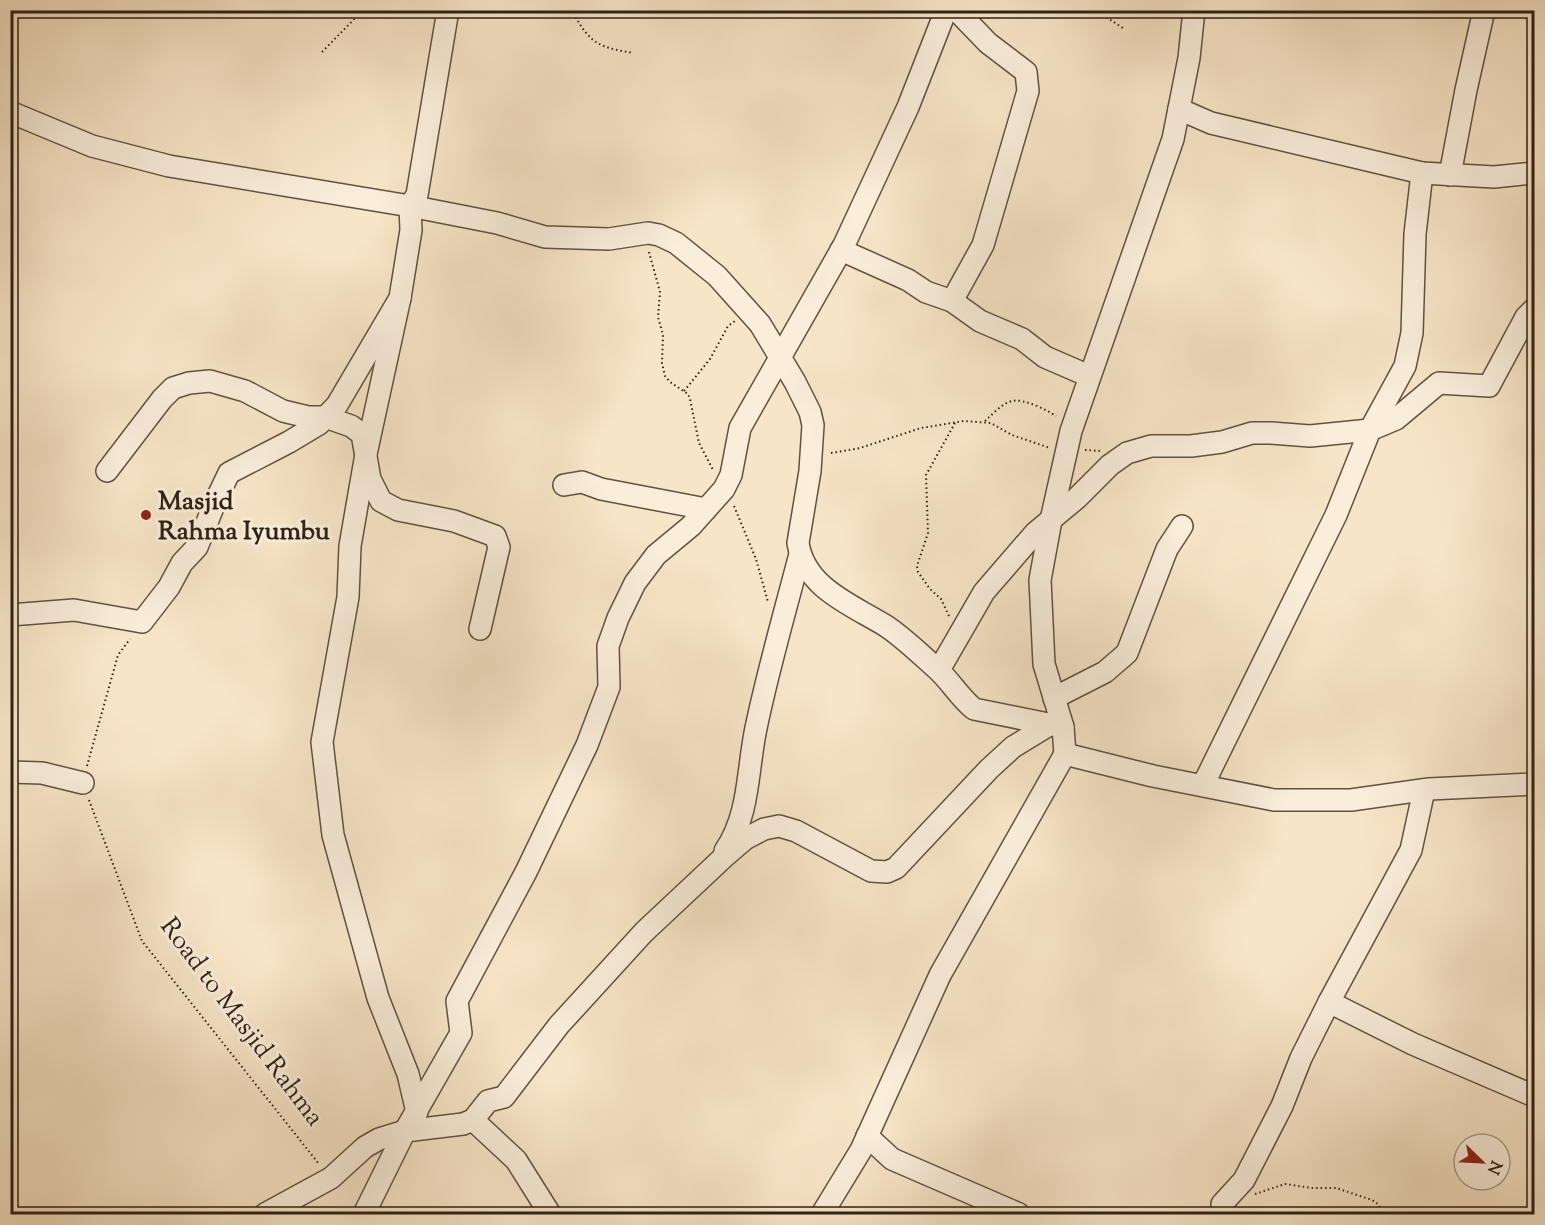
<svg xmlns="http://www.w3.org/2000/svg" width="1545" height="1225" viewBox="0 0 1545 1225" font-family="'Sorts Mill Goudy',serif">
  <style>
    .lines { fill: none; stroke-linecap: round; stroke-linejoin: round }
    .minor-casing { stroke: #605242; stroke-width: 24 }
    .path { stroke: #2e2115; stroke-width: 2; stroke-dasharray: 1.5 3; stroke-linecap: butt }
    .minor { stroke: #faeedb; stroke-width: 21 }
    .poi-dot { fill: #8f2418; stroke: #faeedb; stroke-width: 2 }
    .labels { text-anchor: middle; stroke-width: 6; stroke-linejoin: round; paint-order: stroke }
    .poi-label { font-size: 26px; font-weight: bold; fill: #2e2115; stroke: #faeedb; text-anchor: start }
    .street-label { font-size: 26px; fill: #2e2115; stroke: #faeedb }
  </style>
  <rect width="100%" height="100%" fill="#f7e5c7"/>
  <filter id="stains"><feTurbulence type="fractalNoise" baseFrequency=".00333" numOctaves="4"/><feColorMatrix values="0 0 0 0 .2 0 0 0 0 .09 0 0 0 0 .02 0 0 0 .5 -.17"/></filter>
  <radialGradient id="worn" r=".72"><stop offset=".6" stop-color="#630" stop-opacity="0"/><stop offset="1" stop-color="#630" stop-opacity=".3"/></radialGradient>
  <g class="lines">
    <g class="minor-casing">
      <g id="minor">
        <path d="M1179 109 1211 123 1422 173 1494 177 1534 173"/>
        <path d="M10 112 92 146 169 166 410 206 497 223 545 237 609 239 648 233 659 235 676 243 717 276 760 324 795 382 810 412 813 425 810 471 798 543C805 588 852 605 886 626 904 638 920 654 936 668 950 680 959 697 974 709L1063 727 1065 754 1153 776 1274 800H1351L1429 789 1534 784"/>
        <path d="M1450 175 1466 90 1484 10"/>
        <path d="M410 206 417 195 448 10"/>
        <path d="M841 250 908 280 926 292 952 301 980 321 1022 339 1045 357 1089 376"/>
        <path d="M400 298 366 454 350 546 348 597 322 742 333 835 378 998 408 1074 417 1112"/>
        <path d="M952 301 983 245 1028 91 1026 72 988 43 960 14V10"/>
        <path d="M107 471 162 399 173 388 189 383 210 381 245 391 283 411 308 417H325L351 426 362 434 370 479 381 501 398 510 454 521 495 536 499 547 480 629"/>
        <path d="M564 485 582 482 601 489 706 509"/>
        <path d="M10 615 74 610 142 622 169 587 182 563 197 547 216 500 229 473 289 442 319 424 337 405 400 298 411 230 410 206"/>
        <path d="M939 670 984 592 1035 533 1077 498 1110 465 1127 453 1151 446H1191L1222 442 1252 433H1271L1310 436 1370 430 1396 419 1439 383 1489 386 1526 317 1534 309"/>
        <path d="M1054 698 1105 672 1127 653 1167 549 1182 526"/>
        <path d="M1063 727 1044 664 1040 580 1051 520 1071 431 1173 139 1189 58 1194 10"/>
        <path d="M10 772 42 773 83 783"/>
        <path d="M1203 785 1336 515 1370 430 1405 366 1412 333 1415 234 1422 173"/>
        <path d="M725 851C750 814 747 771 756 728 768 670 785 612 800 554"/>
        <path d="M1329 1002 1413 1044 1534 1096"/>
        <path d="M473 1120 516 1160 550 1214"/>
        <path d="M867 1136 892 1159 1019 1214"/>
        <path d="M1222 1204 1244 1180 1282 1106 1301 1058 1329 1002 1411 850 1424 790"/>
        <path d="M265 1214 331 1178 365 1147 379 1139 405 1131 463 1124 473 1120 488 1101 504 1097 559 1025 644 932 724 857 745 839 764 829 779 826 796 831 871 871 887 872 896 868 989 769 1013 747 1049 725"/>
        <path d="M364 1214 405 1131 461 1033 457 1001 526 872 587 745 609 687 608 646 618 618 635 583 656 555 691 526 724 489 731 475 740 428 844 245 908 107 946 10"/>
        <path d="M822 1214 861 1150 940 975 1065 754"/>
      </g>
    </g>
    <g class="path">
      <path d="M570 10C577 18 581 28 588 35 599 48 617 50 633 53"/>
      <path d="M1095 10 1123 28"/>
      <path d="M322 52 363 10"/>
      <path d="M649 252 660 292 658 317 663 335 662 363 665 376 670 382 688 394 690 399 699 443 713 470"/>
      <path d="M684 391 710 359 728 326 735 321"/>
      <path d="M985 421C993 414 1001 404 1012 401 1023 398 1047 410 1056 416"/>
      <path d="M1085 450 1101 451"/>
      <path d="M831 453 860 448 921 428 964 421 991 423 1012 435 1050 448"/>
      <path d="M734 506 756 559 768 602"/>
      <path d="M949 616 941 599 930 589 918 572 917 566 928 533 926 475 955 423"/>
      <path d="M87 766 118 655 130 639"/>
      <path d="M89 800 142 941 319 1164"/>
      <path d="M1255 1194 1285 1184 1312 1188H1336L1372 1200 1378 1204 1385 1214"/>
      <path d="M1199 1214 1207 1210"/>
    </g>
    <use href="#minor" class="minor"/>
  </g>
  <circle class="poi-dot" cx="146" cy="515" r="6"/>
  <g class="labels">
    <g class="poi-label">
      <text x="158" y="509">Masjid<tspan x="158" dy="30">Rahma Iyumbu</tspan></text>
    </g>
    <g class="street-label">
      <text transform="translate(243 1021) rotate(53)" y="9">Road to Masjid Rahma</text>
    </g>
  </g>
  <rect width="1545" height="1225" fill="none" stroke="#f7e5c7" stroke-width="36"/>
  <rect x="12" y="12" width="1521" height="1201" fill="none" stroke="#2e2115" stroke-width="3"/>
  <rect x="18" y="18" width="1509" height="1189" fill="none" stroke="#2e2115" stroke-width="1.5"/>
  <g transform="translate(1482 1162) rotate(114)"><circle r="28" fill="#faeedb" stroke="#a89c8c" stroke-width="1.5"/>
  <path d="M0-4.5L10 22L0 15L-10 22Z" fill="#8f2418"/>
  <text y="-9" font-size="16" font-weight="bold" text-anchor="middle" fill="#2e2115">N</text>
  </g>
  <rect width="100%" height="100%" filter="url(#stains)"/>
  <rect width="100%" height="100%" fill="url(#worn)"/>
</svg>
